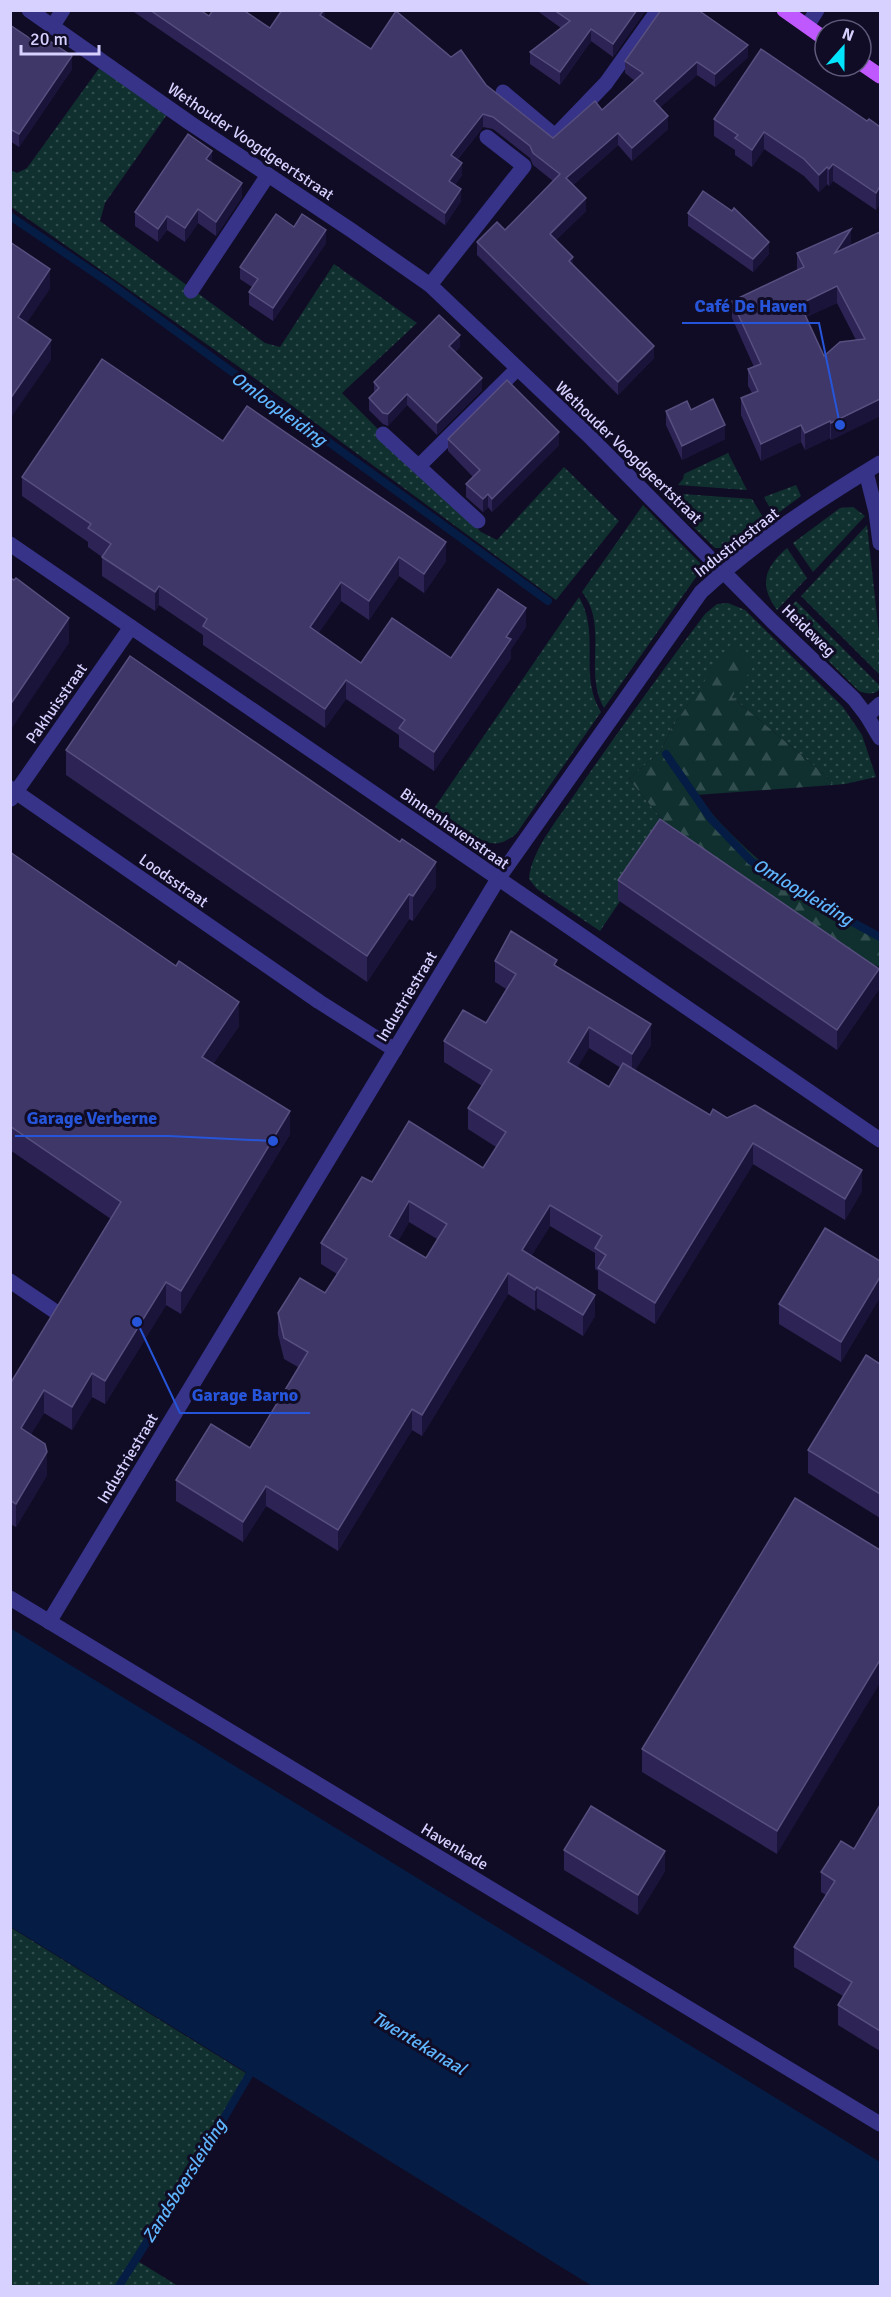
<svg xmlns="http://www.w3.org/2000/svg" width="891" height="2297" viewBox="0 0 891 2297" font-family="Signika,sans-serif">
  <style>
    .green { fill: url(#green-dots) }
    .forest { fill: url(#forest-firs) }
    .water { fill: #051d45 }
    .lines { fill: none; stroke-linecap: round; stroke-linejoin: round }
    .stream { stroke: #051d45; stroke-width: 8 }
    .lane { stroke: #363388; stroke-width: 15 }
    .street { stroke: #363388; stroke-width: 15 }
    .primary { stroke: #bf58ff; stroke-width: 15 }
    .wall { fill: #2d2455; fill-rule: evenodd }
    .shaded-wall { fill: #1a133a }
    .building { fill: #3f3767; stroke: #574f7f; stroke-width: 1.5; fill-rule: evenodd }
    .labels { text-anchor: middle; stroke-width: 6; stroke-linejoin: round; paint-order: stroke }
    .street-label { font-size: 16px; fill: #d6d1ff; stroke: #110c25 }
    .water-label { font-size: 18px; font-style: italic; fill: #5fb6ff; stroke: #110c25 }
    .leader { fill: none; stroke: #2655da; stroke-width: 2 }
    .callout-dot { fill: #2655da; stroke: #110c25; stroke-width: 2 }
    .callout-label { font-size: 18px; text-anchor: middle; font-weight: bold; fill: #2655da; stroke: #110c25; stroke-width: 6; stroke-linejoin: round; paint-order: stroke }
  </style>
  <defs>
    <pattern id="green-dots" width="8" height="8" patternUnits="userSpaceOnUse" patternTransform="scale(1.5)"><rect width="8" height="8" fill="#0f302e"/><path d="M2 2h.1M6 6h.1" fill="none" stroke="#314d4d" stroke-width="1.8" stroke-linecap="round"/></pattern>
    <pattern id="forest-firs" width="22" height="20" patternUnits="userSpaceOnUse" patternTransform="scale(1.5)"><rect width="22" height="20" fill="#0f302e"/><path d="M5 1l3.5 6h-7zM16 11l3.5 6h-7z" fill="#314d4d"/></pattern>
  </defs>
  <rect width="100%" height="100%" fill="#110c25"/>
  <g class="green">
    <path d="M100 67 168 113 105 203 100 221 265 343 280 347 334 264 417 323 342 393 481 532 497 540 564 467 619 521 556 600 242 369 11 207 10 170 17 173 27 168Z"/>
    <path d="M728 453 747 490 678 485 683 479 684 474Z"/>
    <path d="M796 485 801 496 778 513 772 512 764 497Z"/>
    <path d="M669 493 752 499 764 519 762 523 725 548H715L668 502 665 498Z"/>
    <path d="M643 505 700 563 701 570 604 708C583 672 609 626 582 592Z"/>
    <path d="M853 507 865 516 813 572 793 543 840 508Z"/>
    <path d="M867 525 880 644V675L801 596Z"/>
    <path d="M787 548 807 578 777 610C758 584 765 567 787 548Z"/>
    <path d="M579 597C601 635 578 675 601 712L516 834C508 840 501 845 490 843 479 842 446 815 435 807Z"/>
    <path d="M796 601 880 686V689C874 695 867 694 859 691L783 616Z"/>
    <path d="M728 603 745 610 843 707 862 735 876 777 845 784 833 785 823 773 732 697 730 646 671 729 661 751 629 779 669 828 600 931 537 889 529 879C531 849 563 813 579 788 620 729 662 671 705 614L717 604Z"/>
    <path d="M10 1927 249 2075 210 2142 136 2260 178 2286H11Z"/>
  </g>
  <path class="forest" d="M730 645 754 666 732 697 823 773 833 785 696 795C750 861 806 900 880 940V967L866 962 669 828 629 779 661 751 671 729Z"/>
  <path class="water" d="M10 1628 880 2162V2286H592L11 1927Z"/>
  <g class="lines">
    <g class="stream">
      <path d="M10 216 108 282 548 601"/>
      <path d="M666 754 711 819 751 861 802 895 880 937"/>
      <path d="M119 2286 210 2142 249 2075"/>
    </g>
    <g class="lane">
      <path d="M52 27 63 10"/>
      <path d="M503 92 555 136 606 83 658 10"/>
      <path d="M430 285 524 166 487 137"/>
      <path d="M191 291 268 175"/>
      <path d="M383 434 478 521"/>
      <path d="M419 466 517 369"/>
      <path d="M318 1001 395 1050"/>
    </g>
    <g class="street">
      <path d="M29 10 190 123 351 230 430 285 588 435 772 621 854 699 867 716 880 738"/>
      <path d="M807 26 817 10"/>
      <path d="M866 472 876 512 880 543"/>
      <path d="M10 544 880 1140"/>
      <path d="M867 716 880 704"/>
      <path d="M10 788 318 1001"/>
      <path d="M11 799 131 627"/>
      <path d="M10 1281 56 1312"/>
      <path d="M10 1598 880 2124"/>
      <path d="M49 1622 498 879 701 592C755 542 817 501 880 463"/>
    </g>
    <g class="primary">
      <path d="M784 10 825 39"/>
      <path d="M861 63 880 76"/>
    </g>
  </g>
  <g class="wall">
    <path d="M131 10H200L209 16 270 28 325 10V18L371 49 451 57 553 138 602 110 635 81 625 73V61L748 57 715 87 697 75 660 107 668 129 632 161 618 145 573 185 586 211 556 240 573 266 654 358 618 395 477 255V242L505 230 553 181 533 165 530 158 493 129 483 127 458 159 462 175 455 185 461 201 445 225Z"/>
    <path d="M536 10H646L613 57 591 41 560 85 530 64V52L561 28Z"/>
    <path d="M10 25 72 69 19 147 10 141Z"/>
    <path d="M714 119 867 121 880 127V203L876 210 833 181 829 186 827 184 819 192 804 176 764 149 752 167 735 155V150L714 136Z"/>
    <path d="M212 163 242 197 216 236 198 223 185 242 167 230 158 242 135 226V212Z"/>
    <path d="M688 213 769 254 753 272 688 226Z"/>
    <path d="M294 227 326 243 273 321 249 305V292L252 287 240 279V267Z"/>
    <path d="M851 245 880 416 831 440 830 438 805 450 801 442 761 461 741 415V398L752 393 748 386V369L754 367 732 318V301L797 270V253ZM837 303 856 340 824 356 806 317Z"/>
    <path d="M460 347 455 352 482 390 437 435 407 405 388 426 383 424 369 410V398L374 393V382Z"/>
    <path d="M691 410 725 439 682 460 666 425V411Z"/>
    <path d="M448 439 559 445 492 512 488 507 483 512 466 497V484L473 477 448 451Z"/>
    <path d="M223 441 446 561 424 593 399 576 369 620 341 601 318 633 361 663 451 658 526 627 511 649V658L434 771 399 747V735L346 699 325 728 203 645V635L159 605 155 611 102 576V557L88 547V542L22 496V477Z"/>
    <path d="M66 750 436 887 413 921 409 919 367 982 66 775Z"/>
    <path d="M10 852 239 1026 213 1064 290 1134 181 1314 166 1305 105 1404 92 1397 72 1430 44 1413 31 1434 47 1475 16 1527 10 1524V1384L111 1219 10 1150Z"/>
    <path d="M618 880 879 989 837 1050 618 900Z"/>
    <path d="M495 961 557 967 651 1045 635 1070 710 1115 727 1118 862 1191 845 1220 753 1164 655 1324 598 1289V1271L595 1269V1253L550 1226 531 1256 595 1316 583 1336 537 1308 535 1311 508 1294 422 1436 412 1430 338 1551 266 1506 243 1542 176 1501V1480L250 1448 298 1367 284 1359 278 1334V1313L325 1293 337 1274 321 1264V1243L372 1182 483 1168 496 1147 468 1129V1108L482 1086 444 1062V1041L486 1023 506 989 495 982ZM589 1048 621 1068 609 1087 577 1067ZM409 1222 437 1239 426 1258 398 1241Z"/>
    <path d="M880 1261V1297L841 1362 779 1324V1304Z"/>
    <path d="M880 1364V1518L808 1473V1450Z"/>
    <path d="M795 1498 777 1854 642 1772V1749Z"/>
    <path d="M880 1805V2051L838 2025V2005L843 1996 794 1967V1947L826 1895 821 1892V1872L854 1849Z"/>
    <path d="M564 1850 665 1871 638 1915 564 1870Z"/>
  </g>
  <g class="shaded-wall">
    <path d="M324 10H325V21L320 15Z"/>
    <path d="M637 10H646L613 57V44Z"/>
    <path d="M591 29V41L560 85V72Z"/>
    <path d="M748 45V57L715 87V74Z"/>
    <path d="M72 56V69L19 147V134Z"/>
    <path d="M697 62V75L654 113V101Z"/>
    <path d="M483 114V127L451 167V155Z"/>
    <path d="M668 116V129L632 161V148Z"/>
    <path d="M764 132V149L752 167V150Z"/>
    <path d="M618 133V145L566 191V178Z"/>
    <path d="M212 151V164L206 159Z"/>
    <path d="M462 163V175L449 194V181Z"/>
    <path d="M833 164V181L829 186V169Z"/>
    <path d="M827 167V184L819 192V175Z"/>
    <path d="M242 183V197L216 236V222Z"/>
    <path d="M880 186V203L876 210V193Z"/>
    <path d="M461 189V201L445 225V213Z"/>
    <path d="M586 198V211L550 246V234Z"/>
    <path d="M198 209V223L185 242V228Z"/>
    <path d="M167 216V230L158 242V229Z"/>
    <path d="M851 229V246L835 253Z"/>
    <path d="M326 230V243L273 321V308Z"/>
    <path d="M769 242V254L753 272V259Z"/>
    <path d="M573 257V269L569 261Z"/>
    <path d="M50 269V289L18 336V317Z"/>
    <path d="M837 286V303L800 320V304Z"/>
    <path d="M460 335V347L449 358V346Z"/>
    <path d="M51 340V360L10 419V399Z"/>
    <path d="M654 346V358L618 395V382Z"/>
    <path d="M482 378V390L437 435V423Z"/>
    <path d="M407 394V405L388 426V414Z"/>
    <path d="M880 399V416L831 440V423Z"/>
    <path d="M830 421V438L805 450V433Z"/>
    <path d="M725 425V439L682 460V446Z"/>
    <path d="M801 425V442L761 461V444Z"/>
    <path d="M559 432V445L492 512V499Z"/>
    <path d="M488 494V507L483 512V499Z"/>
    <path d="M446 542V561L424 593V574Z"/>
    <path d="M399 557V576L369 620V601Z"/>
    <path d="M341 582V601L310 646V627Z"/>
    <path d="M159 586V605L155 611V592Z"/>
    <path d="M526 608V627L511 649V658L434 771V752L506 637Z"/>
    <path d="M69 618V643L10 731V705Z"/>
    <path d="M346 680V699L325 728V709Z"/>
    <path d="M436 862V887L413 921V896Z"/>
    <path d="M409 894V919L367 982V956Z"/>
    <path d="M879 969V989L837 1050V1030Z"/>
    <path d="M239 1002V1026L202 1080V1057Z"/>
    <path d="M651 1024V1045L632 1075V1054Z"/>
    <path d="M589 1027V1048L568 1083V1062Z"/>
    <path d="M290 1111V1134L181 1314V1291Z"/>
    <path d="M753 1143V1164L655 1324V1303Z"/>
    <path d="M862 1170V1191L845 1220V1199Z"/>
    <path d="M409 1201V1222L389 1257V1236Z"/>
    <path d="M550 1205V1226L522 1271V1250Z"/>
    <path d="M508 1273V1294L422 1436V1415Z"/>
    <path d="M880 1277V1297L841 1362V1342Z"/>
    <path d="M166 1282V1305L105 1404V1381Z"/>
    <path d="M537 1287V1308L535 1311V1290Z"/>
    <path d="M595 1295V1316L583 1336V1315Z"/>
    <path d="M92 1373V1397L72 1430V1407Z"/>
    <path d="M44 1390V1413L21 1451V1428Z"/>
    <path d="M412 1409V1430L338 1551V1530Z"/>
    <path d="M47 1452V1475L16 1527V1504Z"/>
    <path d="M266 1486V1506L243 1542V1522Z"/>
    <path d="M880 1660V1683L777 1854V1831Z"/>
    <path d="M665 1851V1871L638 1915V1895Z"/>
  </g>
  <g class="building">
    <path d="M150 10H200L209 16 213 10H243L270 28 282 10H324L320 15 371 49 396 11 451 57 461 50 486 85 553 138 595 101 602 110 643 73 625 61 661 10H698L748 45 715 74 697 62 654 101 668 116 632 148 618 133 566 178 586 198 550 234 573 257 569 261 654 346 618 382 477 242 497 222 505 230 560 174 533 153 530 146 493 117 483 114 451 155 462 163 449 181 461 189 445 213Z"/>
    <path d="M554 10H637L613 44 591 29 560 72 530 52 570 21Z"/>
    <path d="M10 25 43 47 48 40 72 56 19 134 10 129Z"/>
    <path d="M761 49 867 121 869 119 880 127V186L876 193 833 164 829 169 827 167 819 175 804 159 764 132 752 150 735 138 738 135 714 119Z"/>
    <path d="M188 134 212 151 206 159 242 183 216 222 198 209 185 228 167 216 158 229 135 212Z"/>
    <path d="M703 191 732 211 734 208 769 242 753 259 688 213Z"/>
    <path d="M276 214 294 227 302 214 326 230 273 308 249 292 258 279 240 267Z"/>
    <path d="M851 229 835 253 880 232V399L831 423 830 421 805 433 801 425 761 444 741 398 758 391 748 369 761 364 732 301 804 267 797 253ZM837 286 865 339 840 342 824 356 800 304Z"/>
    <path d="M10 242 50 269 18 317 51 340 10 399Z"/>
    <path d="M439 315 460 335 449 346 482 378 437 423 407 394 388 414 383 413 369 398 379 388 374 382Z"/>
    <path d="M102 359 223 441 247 406 446 542 424 574 399 557 369 601 341 582 310 627 361 663 392 618 451 658 498 589 526 608 506 637 511 639 434 752 399 728 405 720 346 680 325 709 203 626 207 619 159 586 155 592 102 557 111 544 88 528 91 524 22 477Z"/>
    <path d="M507 380 559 432 492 499 488 494 483 499 466 484 480 470 448 439Z"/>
    <path d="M713 399 725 425 682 446 666 411 687 401 691 410Z"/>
    <path d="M10 578 14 580 16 578 69 618 10 705Z"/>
    <path d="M130 656 400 842 402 839 436 862 413 896 409 894 367 956 66 750Z"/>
    <path d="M660 819 879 969 837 1030 618 880Z"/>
    <path d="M10 852 176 966 179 961 239 1002 202 1057 290 1111 181 1291 166 1282 105 1381 92 1373 72 1407 44 1390 21 1428 45 1444 47 1452 16 1504 10 1500V1384L121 1202 10 1126Z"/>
    <path d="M511 931 557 960 554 965 651 1024 632 1054 589 1027 568 1062 609 1087 623 1063 710 1115 713 1109 727 1118 755 1105 862 1170 845 1199 753 1143 655 1303 598 1268 606 1255 595 1248 602 1236 550 1205 522 1250 595 1295 583 1315 537 1287 535 1290 508 1273 422 1415 412 1409 338 1530 266 1486 243 1522 176 1480 211 1424 250 1448 308 1352 284 1338 278 1313 300 1278 325 1293 347 1259 321 1243 362 1177 372 1182 409 1121 483 1168 506 1132 468 1108 492 1070 444 1041 463 1010 486 1023 516 974 495 961ZM409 1201 447 1224 426 1258 389 1236Z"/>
    <path d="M825 1228 880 1261V1277L841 1342 779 1304Z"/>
    <path d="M866 1355 880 1364V1494L808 1450Z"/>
    <path d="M795 1498 880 1550V1660L777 1831 642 1749Z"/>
    <path d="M880 1805V2031L838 2005 852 1982 794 1947 835 1881 821 1872 841 1841 854 1849Z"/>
    <path d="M591 1806 665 1851 638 1895 564 1850Z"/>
  </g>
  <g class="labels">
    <g class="street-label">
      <text transform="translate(251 141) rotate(34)" y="6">Wethouder Voogdgeertstraat</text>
      <text transform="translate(629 452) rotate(44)" y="6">Wethouder Voogdgeertstraat</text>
      <text transform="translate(736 542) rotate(-38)" y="6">Industriestraat</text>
      <text transform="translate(809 630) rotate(44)" y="6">Heideweg</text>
      <text transform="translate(56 703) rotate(-55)" y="6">Pakhuisstraat</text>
      <text transform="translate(455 828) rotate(35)" y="6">Binnenhavenstraat</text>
      <text transform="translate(174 880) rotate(35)" y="6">Loodsstraat</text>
      <text transform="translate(406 996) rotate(-59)" y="6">Industriestraat</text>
      <text transform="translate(127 1458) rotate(-59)" y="6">Industriestraat</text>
      <text transform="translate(455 1846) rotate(31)" y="6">Havenkade</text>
    </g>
    <g class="water-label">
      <text transform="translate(279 409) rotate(36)" y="6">Omloopleiding</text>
      <text transform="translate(803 892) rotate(31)" y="6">Omloopleiding</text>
      <text transform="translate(419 2043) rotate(31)" y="6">Twentekanaal</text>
      <text transform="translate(184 2181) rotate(-58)" y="6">Zandsboersleiding</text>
    </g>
  </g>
  <path class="leader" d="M840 425L819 323H682M273 1141L169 1136H15M137 1322L180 1413H310"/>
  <g class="callout-dot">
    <circle cx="840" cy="425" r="6"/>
    <circle cx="273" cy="1141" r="6"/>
    <circle cx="137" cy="1322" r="6"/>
  </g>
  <g class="callout-label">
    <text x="751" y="312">Café De Haven</text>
    <text x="92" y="1124">Garage Verberne</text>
    <text x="245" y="1401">Garage Barno</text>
  </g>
  <rect width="891" height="2297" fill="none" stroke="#d6d1ff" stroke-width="24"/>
  <g transform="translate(843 48) rotate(21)"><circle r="28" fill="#110c25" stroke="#605b7c" stroke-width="1.5"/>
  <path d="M0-4.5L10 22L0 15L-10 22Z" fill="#00e4fc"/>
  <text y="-9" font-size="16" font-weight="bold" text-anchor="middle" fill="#d6d1ff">N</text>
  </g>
  <path d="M21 45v9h78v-9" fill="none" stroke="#d6d1ff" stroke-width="3"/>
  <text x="30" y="45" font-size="18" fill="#d6d1ff" stroke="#110c25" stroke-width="4.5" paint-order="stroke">20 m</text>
</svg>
